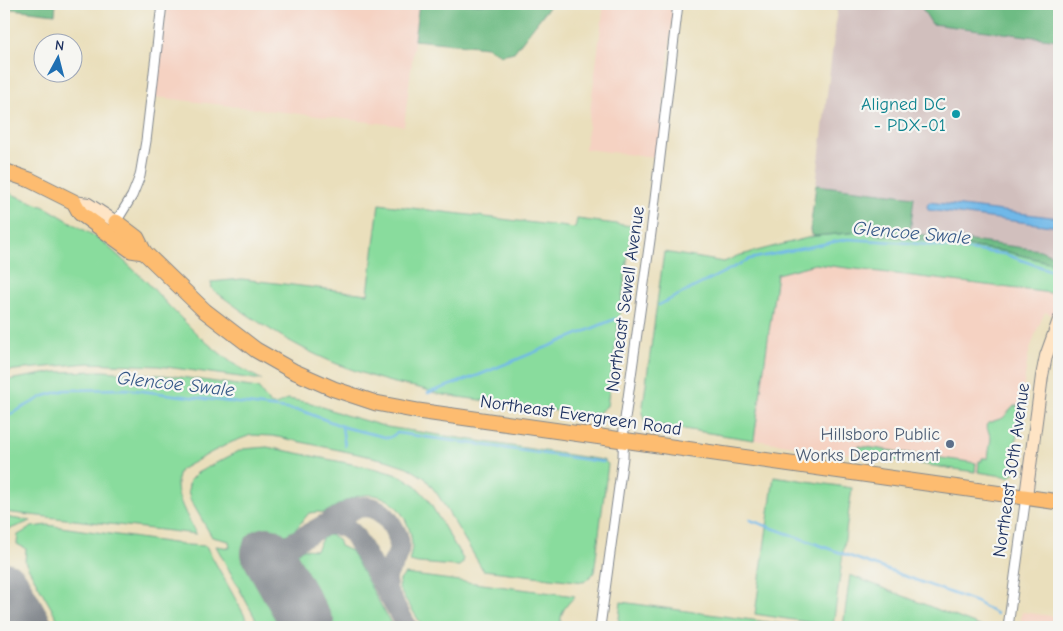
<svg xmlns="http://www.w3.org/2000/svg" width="1063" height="631" viewBox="0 0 1063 631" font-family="'Comic Neue',sans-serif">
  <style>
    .built { fill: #f5d2c2 }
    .industrial { fill: #d1bfbd }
    .green { fill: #89dc9d; stroke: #52867e }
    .forest { fill: #6ebc84; stroke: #447671 }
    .water { fill: #70b8e8; stroke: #4674a3 }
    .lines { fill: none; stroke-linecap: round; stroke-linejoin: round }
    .stream { stroke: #70b8e8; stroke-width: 2.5 }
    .taxiway { stroke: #82878d; stroke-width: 21 }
    .runway { stroke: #82878d; stroke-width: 52 }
    .street-casing { stroke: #82878d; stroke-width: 11 }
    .secondary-casing { stroke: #82878d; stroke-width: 14 }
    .primary-casing { stroke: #82878d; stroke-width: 17 }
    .street { stroke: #fff; stroke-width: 9 }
    .secondary { stroke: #fee4c5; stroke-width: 12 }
    .primary { stroke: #fdbc6f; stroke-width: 15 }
    .culture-dot { fill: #0f9aa8; stroke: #f6f6f2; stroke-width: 2 }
    .service-dot { fill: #5c6f8a; stroke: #f6f6f2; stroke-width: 2 }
    .labels { text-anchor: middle; stroke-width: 4.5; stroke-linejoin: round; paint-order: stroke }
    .culture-label { font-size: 18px; fill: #0d838f; stroke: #f6f6f2; text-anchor: end }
    .street-label { font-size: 18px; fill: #1b2f5e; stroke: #f6f6f2 }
    .service-label { font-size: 18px; fill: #4e5e75; stroke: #f6f6f2; text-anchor: end }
    .water-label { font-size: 19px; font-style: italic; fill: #355887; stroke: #f6f6f2 }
  </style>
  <rect width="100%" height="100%" fill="#f6f6f2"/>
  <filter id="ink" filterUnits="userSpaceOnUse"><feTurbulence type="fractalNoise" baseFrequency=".02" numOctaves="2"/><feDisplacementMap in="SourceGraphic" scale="10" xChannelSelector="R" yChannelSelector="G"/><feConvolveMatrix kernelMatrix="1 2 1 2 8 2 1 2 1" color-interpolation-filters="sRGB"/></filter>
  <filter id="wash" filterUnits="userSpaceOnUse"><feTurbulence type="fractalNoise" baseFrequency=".0096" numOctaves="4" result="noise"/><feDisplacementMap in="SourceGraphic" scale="20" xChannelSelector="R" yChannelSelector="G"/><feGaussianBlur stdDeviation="1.12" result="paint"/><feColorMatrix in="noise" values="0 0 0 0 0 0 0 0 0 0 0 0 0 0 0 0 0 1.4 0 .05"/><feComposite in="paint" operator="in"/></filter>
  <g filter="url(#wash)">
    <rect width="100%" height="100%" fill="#eadfbc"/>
    <g class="built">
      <path d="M167 4H419L404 126 155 97Z"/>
      <path d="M604 4H674L658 158 585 149Z"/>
      <path d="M815 264 1059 294V303L1053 315 1045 312 1036 332 1028 356 1013 462 1015 467 1014 474 1009 477 754 440 777 274Z"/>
      <path d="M1022 612 1059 617V627H1020Z"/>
    </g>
    <path class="industrial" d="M838 4H891L921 7 933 24 1059 40V258L1040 250 910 233 913 197 816 185Z"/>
    <g class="green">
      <path d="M4 191 47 208 101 240 146 281 169 306 201 338 232 363 262 380 159 366 88 363 15 370 4 372Z"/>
      <path d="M379 204 575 228 577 219 632 226 607 406 597 414H580L437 394C426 389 416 387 404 385 384 381 364 374 345 367 297 349 253 320 212 289L211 282 242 279 368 294Z"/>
      <path d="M860 232 1008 252 1052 263 1059 267V294L815 264 777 274 754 440 645 423 642 413 664 252 724 262 737 256 815 236Z"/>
      <path d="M103 371 174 376 258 388C271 403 267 411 288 399L311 403 345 415 387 427 603 460 608 464 594 573 584 582 483 570 438 495 425 478 407 467 386 460 273 436 251 435 232 442 212 452 180 470C170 491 187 514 196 534L4 512V388H7L8 380 56 372Z"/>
      <path d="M1014 406H1021L1013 462 1015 467 1014 474 1009 477 978 472 979 461H982V458H988L991 438 986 426 988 423 1003 418Z"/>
      <path d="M859 446 976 463 975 472 858 455Z"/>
      <path d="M267 447 377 469 401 476 414 484 427 498 463 559V563L459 566H455L418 563 410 561C410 555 412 550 412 545 411 519 392 491 363 495 349 497 337 506 324 513L318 512 309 513 295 530 250 554 254 566 289 627H260L216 546 230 548 229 541 212 537 190 499 188 490 190 480 197 473 243 449Z"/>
      <path d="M774 476 852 488 833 626 755 614Z"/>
      <path d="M4 517 31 521 10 529 4 527Z"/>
      <path d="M47 525 187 545 206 546 251 627H62L25 562 26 549 17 544 18 535 32 527Z"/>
      <path d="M327 535C335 535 339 539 340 546L351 551 393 627H328L301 581 303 567 296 559 298 552 304 549 316 550 322 539Z"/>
      <path d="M405 574 575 596C566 606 559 612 561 627H423L399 589 400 580Z"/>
      <path d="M850 575 982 627H843Z"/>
      <path d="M621 602 803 627H618Z"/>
    </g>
    <g class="forest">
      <path d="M4 4H56L55 14 4 8Z"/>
      <path d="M419 4H551L514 52 501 55 487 47 414 40Z"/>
      <path d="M797 4H838L837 9Z"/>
      <path d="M891 4H1059V40L932 24 921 7Z"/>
      <path d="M816 185 914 197 910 233 1040 250 1059 258V267L1052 263 1008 252 928 240 860 232 815 236 811 234 810 230Z"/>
    </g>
    <path class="water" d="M929 202 1059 218V227L928 210 927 206Z"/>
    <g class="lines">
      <g class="stream">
        <path d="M659 305 750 259 848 239 910 243 1004 254 1052 271"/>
        <path d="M428 393 479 375 615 319"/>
        <path d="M9 415 44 396 65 390 126 389 302 411 347 428 389 438 397 433 603 462"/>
        <path d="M342 427 345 446"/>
        <path d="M750 520 976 602 997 614"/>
      </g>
      <g class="taxiway">
        <path d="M323 526C335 522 345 525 354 535L407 627"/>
        <path d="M269 556 353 509C372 502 385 512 394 529 397 534 400 541 399 547 398 566 382 567 387 591"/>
      </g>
      <g class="runway">
        <path d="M267 553 309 627"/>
        <path d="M4 588 26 627"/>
      </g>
    </g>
  </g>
  <g filter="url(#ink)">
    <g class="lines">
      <g class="street-casing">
        <g id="street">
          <path d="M116 222 132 196 140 176 146 141 162 4"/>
          <path d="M600 627 623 457 624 426 651 233 678 4"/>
          <path d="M1008 627 1026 496"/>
        </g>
      </g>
      <g class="secondary-casing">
        <g id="secondary">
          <path d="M74 202 88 204 116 222"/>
          <path d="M1026 496 1042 376 1046 356 1059 320"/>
        </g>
      </g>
      <g class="primary-casing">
        <g id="primary">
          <path d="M4 171 30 180 74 202 80 213 131 250 144 252"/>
          <path d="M116 222 137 238 144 252 205 311 256 350 293 371 334 389 376 403 418 411 1059 502"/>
        </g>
      </g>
      <use href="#street" class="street"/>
      <use href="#secondary" class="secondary"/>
      <use href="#primary" class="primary"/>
    </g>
  </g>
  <circle class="culture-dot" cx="956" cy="114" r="5"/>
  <circle class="service-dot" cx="950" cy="444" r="5"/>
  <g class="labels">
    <g class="culture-label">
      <text x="946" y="110">Aligned DC<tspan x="946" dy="21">- PDX-01</tspan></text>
    </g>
    <g class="street-label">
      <text transform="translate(625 299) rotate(-82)" y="6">Northeast Sewell Avenue</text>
      <text transform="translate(581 415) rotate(8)" y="6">Northeast Evergreen Road</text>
      <text transform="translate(1011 470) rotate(-82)" y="6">Northeast 30th Avenue</text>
    </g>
    <g class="service-label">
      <text x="940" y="440">Hillsboro Public<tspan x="940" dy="21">Works Department</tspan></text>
    </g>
    <g class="water-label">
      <text transform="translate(912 232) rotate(5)" y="7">Glencoe Swale</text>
      <text transform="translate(176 383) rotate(6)" y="7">Glencoe Swale</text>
    </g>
  </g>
  <rect width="1063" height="631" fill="none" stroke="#f6f6f2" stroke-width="20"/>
  <g transform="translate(58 58) rotate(7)"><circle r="24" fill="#f6f6f2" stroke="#9ea6b7"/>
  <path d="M0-4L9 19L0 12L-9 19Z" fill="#1f6fb2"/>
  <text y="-8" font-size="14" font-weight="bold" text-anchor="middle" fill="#1b2f5e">N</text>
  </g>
</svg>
